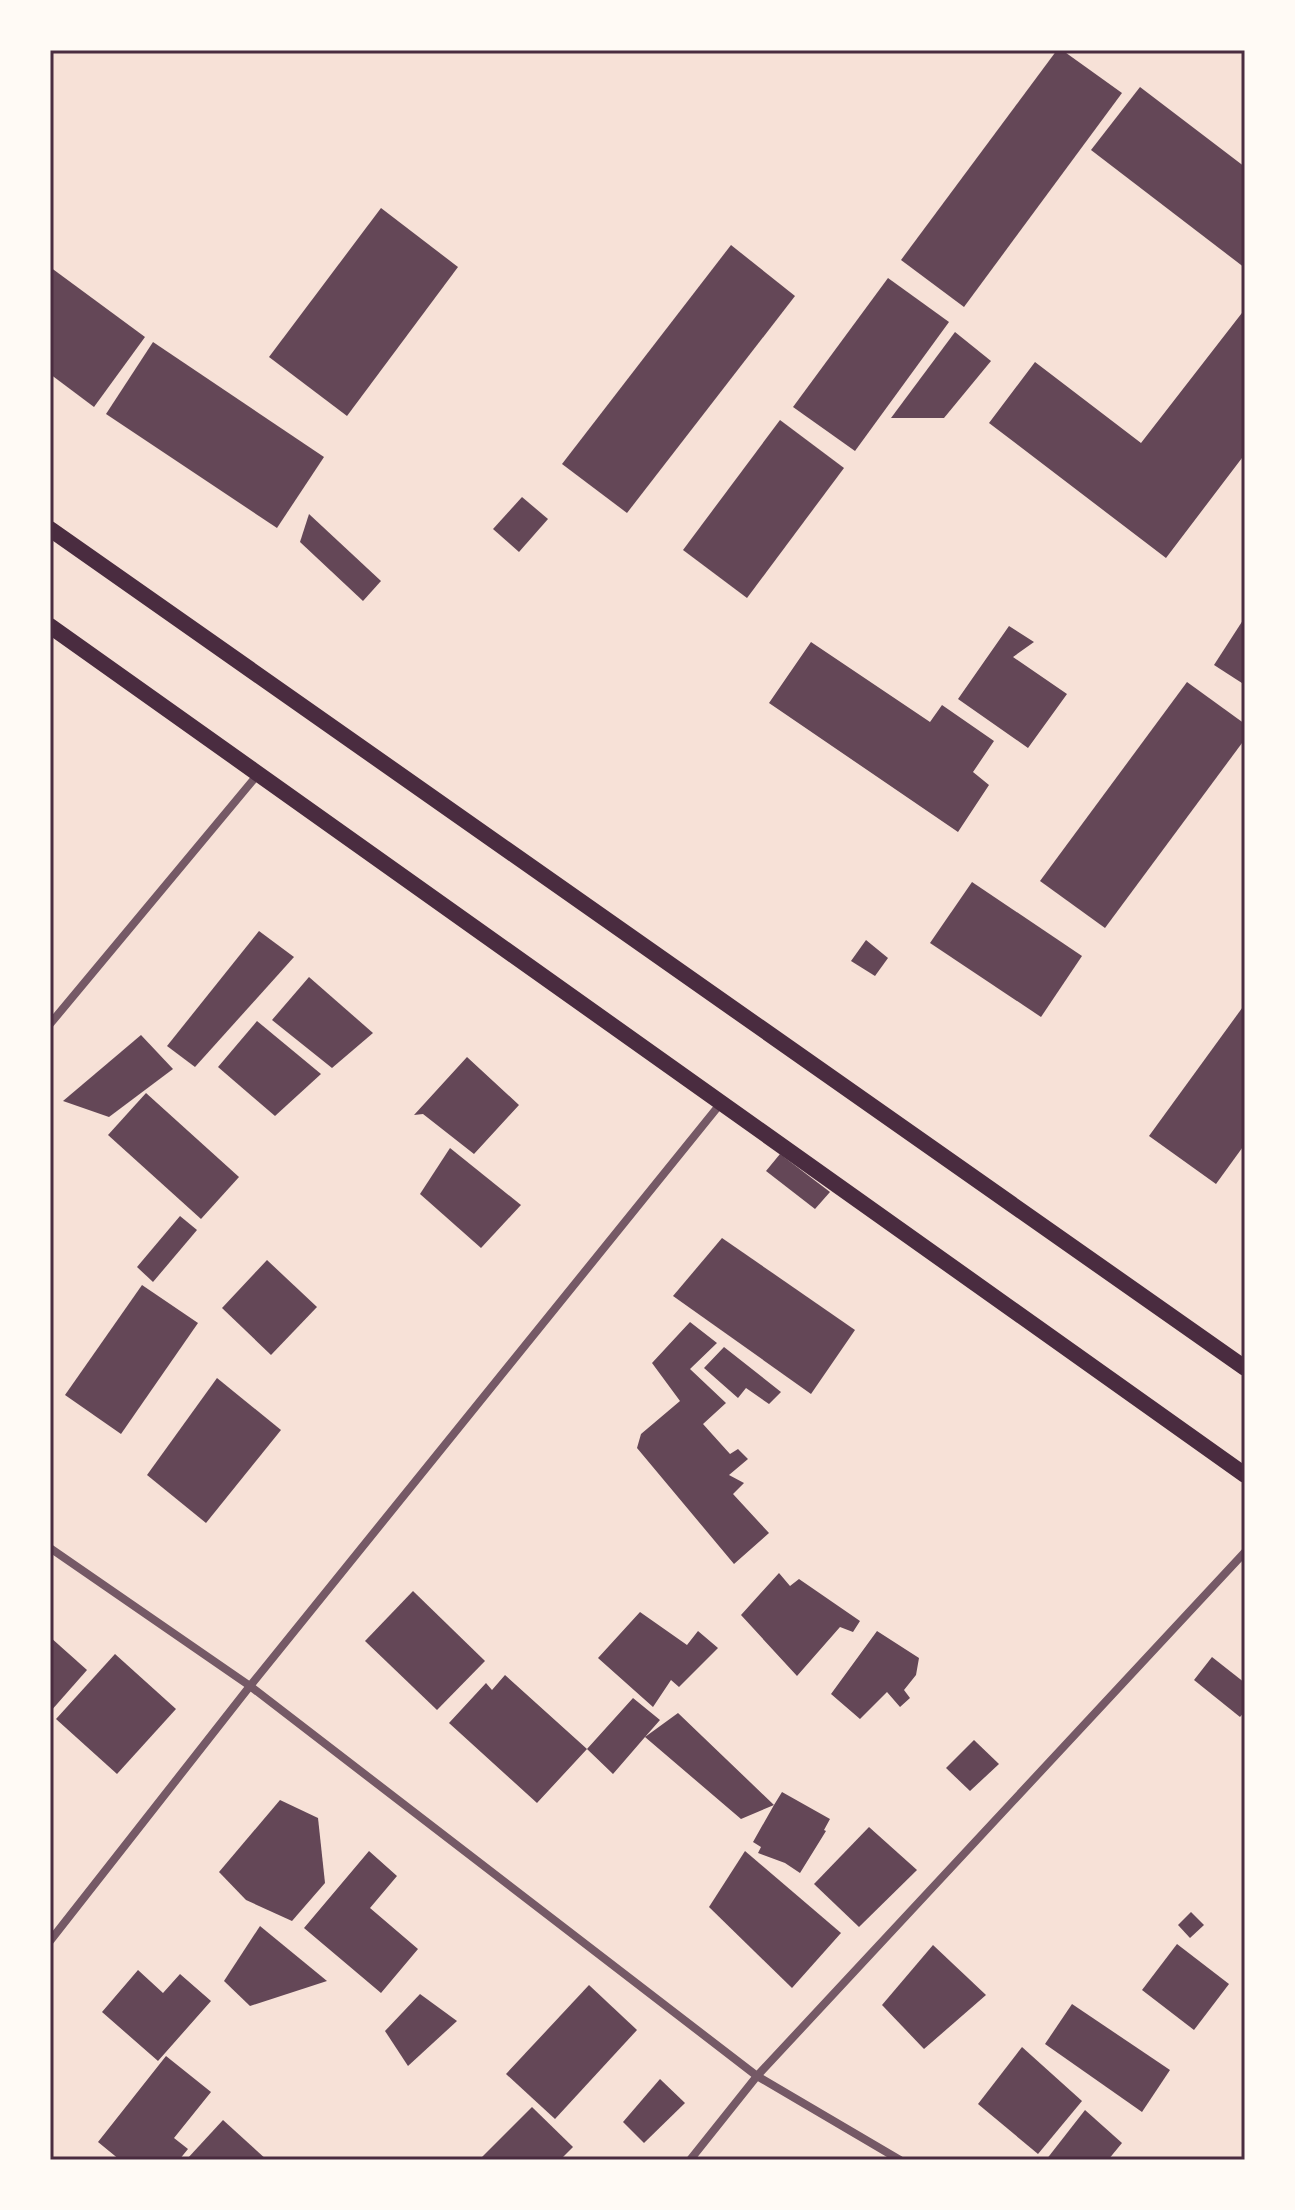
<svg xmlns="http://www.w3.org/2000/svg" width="1295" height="2210" viewBox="0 0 1295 2210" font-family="'Titillium Web',sans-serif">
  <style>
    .building { fill: #644757 }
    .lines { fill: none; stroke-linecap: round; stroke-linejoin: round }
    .minor { stroke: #755966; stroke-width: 8 }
    .secondary { stroke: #4a2c40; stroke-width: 16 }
    .neatline { fill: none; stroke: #4a2c40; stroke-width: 3 }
  </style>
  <rect width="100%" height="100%" fill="#f7e1d7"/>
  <g class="building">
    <path d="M1057 50H1062L1122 93 964 307 901 260Z"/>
    <path d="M1140 87 1245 167V268L1091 150Z"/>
    <path d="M381 208 458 267 347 416 269 357Z"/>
    <path d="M731 245 795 296 627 513 562 464Z"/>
    <path d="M50 267 145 337 94 407 50 374Z"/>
    <path d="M888 278 949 322 855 451 793 407Z"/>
    <path d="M1245 309V454L1166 558 989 423 1035 362 1141 443Z"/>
    <path d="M955 332 991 361 944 418H891Z"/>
    <path d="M153 342 324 457 277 528 106 414Z"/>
    <path d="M780 420 844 468 747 598 683 550Z"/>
    <path d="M522 497 548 519 519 552 493 529Z"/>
    <path d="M309 514 381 581 363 601 300 542Z"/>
    <path d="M1245 617V685L1214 665Z"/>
    <path d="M1009 626 1034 642 1013 657 1067 694 1028 748 958 699Z"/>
    <path d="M811 642 930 722 942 705 994 741 973 772 989 785 958 832 769 703Z"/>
    <path d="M1187 682 1245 724V739L1105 928 1040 881Z"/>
    <path d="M972 882 1082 956 1041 1017 930 943Z"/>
    <path d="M259 931 294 957 195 1067 167 1046Z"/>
    <path d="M866 940 888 958 875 976 851 961Z"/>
    <path d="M309 977 373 1033 332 1068 272 1020Z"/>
    <path d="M1245 1004V1144L1216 1184 1149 1136Z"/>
    <path d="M257 1021 321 1074 275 1116 218 1067Z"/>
    <path d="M141 1035 173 1069 109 1117 63 1101Z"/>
    <path d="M467 1057 519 1105 474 1154 423 1114 414 1115Z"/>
    <path d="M146 1093 239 1177 201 1219 108 1135Z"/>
    <path d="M450 1148 521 1205 481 1248 420 1194Z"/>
    <path d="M780 1154 830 1192 815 1209 766 1171Z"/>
    <path d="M180 1216 197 1230 153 1282 137 1267Z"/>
    <path d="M722 1238 855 1330 811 1394 673 1296Z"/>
    <path d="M267 1260 317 1307 271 1355 222 1308Z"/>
    <path d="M142 1285 198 1323 121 1434 65 1395Z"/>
    <path d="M690 1322 717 1343 690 1369 726 1403 703 1424 730 1454 738 1449 748 1459 729 1475 744 1483 733 1494 769 1533 734 1564 637 1448 641 1434 680 1401 652 1363Z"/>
    <path d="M724 1347 781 1392 769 1404 746 1388 738 1398 704 1368Z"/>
    <path d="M217 1378 281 1430 206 1523 147 1475Z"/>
    <path d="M779 1573 790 1586 799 1579 860 1621 853 1632 840 1627 797 1676 741 1615Z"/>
    <path d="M413 1591 485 1661 437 1710 365 1641Z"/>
    <path d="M640 1612 687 1645 698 1631 718 1648 679 1687 671 1680 653 1707 598 1658Z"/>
    <path d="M877 1631 919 1658 916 1675 904 1690 910 1698 900 1707 887 1692 860 1719 831 1694Z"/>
    <path d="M50 1637 87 1670 50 1712Z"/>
    <path d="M115 1654 176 1709 117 1774 56 1719Z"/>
    <path d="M1212 1657 1245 1683V1711L1240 1717 1194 1680Z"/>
    <path d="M505 1675 587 1749 633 1698 660 1720 645 1737 678 1713 774 1805 782 1792 830 1819 824 1830 826 1831 800 1873 785 1863 758 1853 761 1847 753 1842 774 1805 741 1819 645 1737 613 1774 587 1749 537 1803 449 1723 486 1683 492 1690Z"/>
    <path d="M974 1740 999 1764 970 1791 946 1768Z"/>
    <path d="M280 1800 318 1818 325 1883 292 1921 246 1900 219 1872Z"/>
    <path d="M869 1827 917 1870 859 1927 814 1884Z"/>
    <path d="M369 1851 397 1876 370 1908 418 1949 381 1993 304 1928Z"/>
    <path d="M745 1851 841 1933 792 1988 709 1907Z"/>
    <path d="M1191 1912 1204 1925 1190 1938 1178 1925Z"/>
    <path d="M260 1926 327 1981 250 2006 224 1981Z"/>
    <path d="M1177 1944 1229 1984 1194 2030 1142 1990Z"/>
    <path d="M933 1945 986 1995 924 2049 882 2005Z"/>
    <path d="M138 1970 163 1993 180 1974 211 2001 158 2061 102 2012Z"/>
    <path d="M589 1985 637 2030 555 2119 506 2074Z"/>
    <path d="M420 1994 457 2021 408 2066 385 2031Z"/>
    <path d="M1072 2004 1170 2070 1142 2112 1045 2044Z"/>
    <path d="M1022 2047 1082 2101 1038 2154 978 2104Z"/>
    <path d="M166 2056 211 2092 174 2138 188 2149 179 2160H120L98 2142Z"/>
    <path d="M660 2079 685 2103 644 2143 623 2122Z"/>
    <path d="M532 2107 573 2147 560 2160H485L482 2157Z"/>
    <path d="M1085 2110 1122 2143 1108 2160H1046Z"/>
    <path d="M223 2120 267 2160 187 2159Z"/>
  </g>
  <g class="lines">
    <g class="minor">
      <path d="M50 1024 259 773"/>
      <path d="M50 1548 250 1686 757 2076 900 2160"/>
      <path d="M50 1941 250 1686 721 1103"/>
      <path d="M690 2160 757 2076 1245 1552"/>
    </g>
    <g class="secondary">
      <path d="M50 529 1245 1368"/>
      <path d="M50 626 1245 1475"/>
    </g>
  </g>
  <rect width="1295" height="2210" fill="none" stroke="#fffaf5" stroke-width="104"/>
  <rect x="52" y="52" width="1191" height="2106" class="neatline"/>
</svg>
